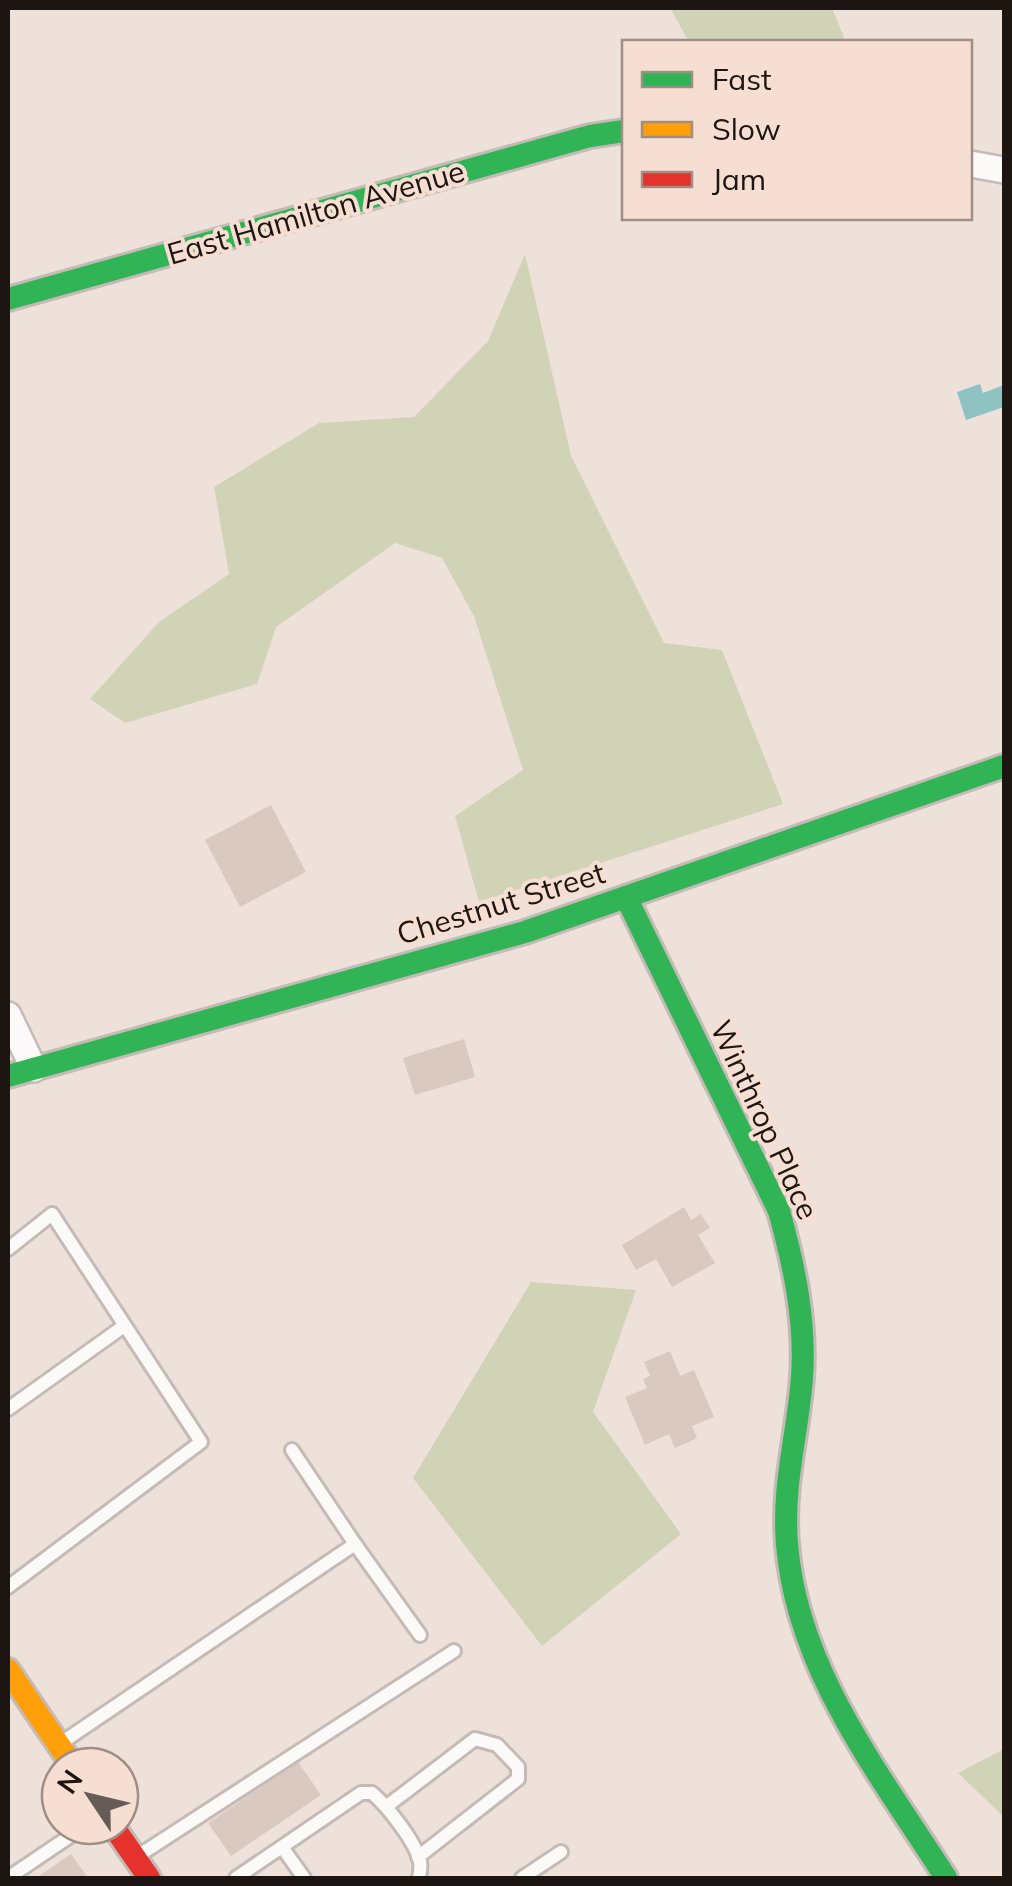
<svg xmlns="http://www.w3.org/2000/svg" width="1012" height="1886" viewBox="0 0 1012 1886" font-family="Mulish,sans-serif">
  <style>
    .green { fill: #d0d3b6 }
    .water { fill: #8fc2c2 }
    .building { fill: #d9c9c0 }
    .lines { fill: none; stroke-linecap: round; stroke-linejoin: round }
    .lane-casing { stroke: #c5bbb6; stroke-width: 18 }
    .street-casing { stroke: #c5bbb6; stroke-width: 30 }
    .fast-casing { stroke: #c5bbb6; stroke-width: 28 }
    .slow-casing { stroke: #c5bbb6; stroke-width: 28 }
    .jam-casing { stroke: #c5bbb6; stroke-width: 28 }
    .lane { stroke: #fcfaf9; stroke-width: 12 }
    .street { stroke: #fcfaf9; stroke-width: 25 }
    .fast { stroke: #30b455; stroke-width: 22 }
    .slow { stroke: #ff9f0a; stroke-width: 22 }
    .jam { stroke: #e5322d; stroke-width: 22 }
    .labels { text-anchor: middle; stroke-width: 8; stroke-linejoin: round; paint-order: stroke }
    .street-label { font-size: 30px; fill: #1d1511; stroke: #f6dfd2 }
  </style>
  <rect width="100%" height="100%" fill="#eee1da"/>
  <g class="green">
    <path d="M670 8H832L846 42H689Z"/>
    <path d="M525 254 571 456 664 643 722 650 783 804 479 902 455 816 523 770 474 616 442 558 395 543 276 627 257 684 125 723 90 699 159 622 229 574 214 487 319 423 414 417 488 341Z"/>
    <path d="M531 1282 636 1290 593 1412 681 1534 542 1646 413 1478Z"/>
    <path d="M1004 1749V1817L958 1773Z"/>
  </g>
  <path class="water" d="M980 384 983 393 1004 385V407L966 420 957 392Z"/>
  <g class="building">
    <path d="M271 805 306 872 240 907 205 840Z"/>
    <path d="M464 1039 475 1077 415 1095 403 1058Z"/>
    <path d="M684 1207 691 1220 701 1214 710 1228 698 1235 715 1263 672 1287 656 1259 636 1270 622 1245Z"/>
    <path d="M670 1351 680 1376 694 1370 714 1417 692 1426 697 1438 675 1448 669 1434 645 1445 625 1397 647 1388 643 1379 650 1376 644 1362Z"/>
    <path d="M298 1762 321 1795 231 1856 208 1823Z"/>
    <path d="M71 1854 88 1878H36Z"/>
  </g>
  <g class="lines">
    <g class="lane-casing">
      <g id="lane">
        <path d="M8 1249 52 1214 201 1442 8 1587"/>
        <path d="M8 1409 124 1326"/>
        <path d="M355 1544 420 1635"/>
        <path d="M64 1741 355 1544 292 1450"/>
        <path d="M387 1806 475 1739 497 1745 518 1767V1779L418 1857"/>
        <path d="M282 1847 304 1878"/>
        <path d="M141 1854 454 1651"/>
        <path d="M8 1878 85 1826"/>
        <path d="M236 1878 361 1793H372C387 1806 416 1842 420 1862 421 1867 420 1873 419 1878"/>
        <path d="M522 1878 561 1852"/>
      </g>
    </g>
    <g class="street-casing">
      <g id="street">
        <path d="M970 164 1004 170"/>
        <path d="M8 1015 34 1069"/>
      </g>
    </g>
    <g class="fast-casing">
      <g id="fast">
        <path d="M8 299 590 136 624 131"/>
        <path d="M626 897 779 1211C794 1265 806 1321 802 1377 798 1434 782 1484 787 1544 797 1671 880 1774 946 1878"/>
        <path d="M8 1076 525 932 1004 766"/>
      </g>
    </g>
    <g class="slow-casing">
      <path id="slow" d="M8 1670 73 1766"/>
    </g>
    <g class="jam-casing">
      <path id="jam" d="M113 1826 149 1878"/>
    </g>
    <use href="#lane" class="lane"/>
    <use href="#street" class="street"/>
    <use href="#fast" class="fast"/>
    <use href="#slow" class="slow"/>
    <use href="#jam" class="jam"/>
  </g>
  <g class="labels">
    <g class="street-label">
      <text transform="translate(316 213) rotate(-16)" y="10">East Hamilton Avenue</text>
      <text transform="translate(501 904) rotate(-17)" y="10">Chestnut Street</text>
      <text transform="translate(764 1120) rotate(65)" y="10">Winthrop Place</text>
    </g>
  </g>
  <rect width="1012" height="1886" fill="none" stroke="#1d1511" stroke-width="20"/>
  <rect x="622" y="40" width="350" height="180" fill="#f6dfd2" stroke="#9f8e85" stroke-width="2.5"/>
  <rect x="642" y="72" width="50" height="15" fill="#30b455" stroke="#9f8e85" stroke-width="2.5"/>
  <text x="712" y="90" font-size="30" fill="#1d1511">Fast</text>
  <rect x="642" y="122" width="50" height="15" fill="#ff9f0a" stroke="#9f8e85" stroke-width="2.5"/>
  <text x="712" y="140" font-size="30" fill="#1d1511">Slow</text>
  <rect x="642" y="172" width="50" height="15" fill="#e5322d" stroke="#9f8e85" stroke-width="2.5"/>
  <text x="712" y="190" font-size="30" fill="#1d1511">Jam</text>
  <g transform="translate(90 1796) rotate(305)"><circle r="48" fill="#f6dfd2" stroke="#9f8e85" stroke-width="2.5"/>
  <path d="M0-8L18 38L0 25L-18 38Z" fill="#665c57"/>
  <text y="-15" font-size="28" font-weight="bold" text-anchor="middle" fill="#1d1511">N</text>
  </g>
</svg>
